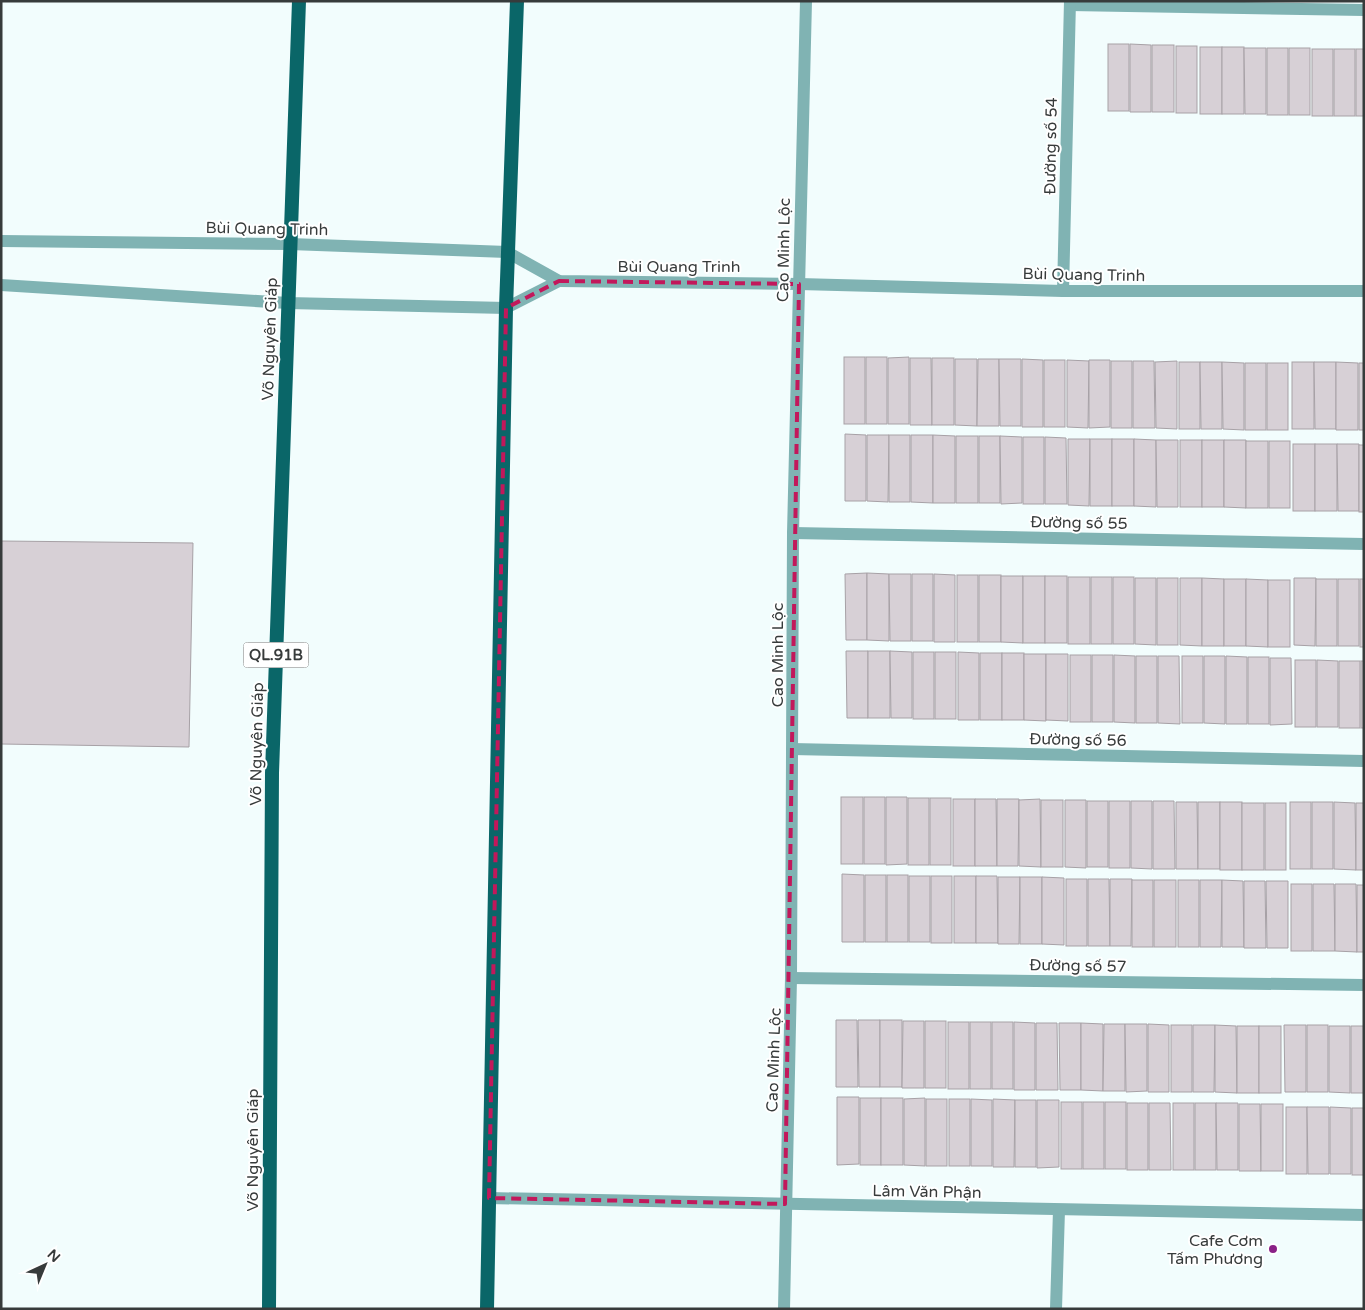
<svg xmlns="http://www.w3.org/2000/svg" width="1365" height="1310" viewBox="0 0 1365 1310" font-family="'Varela Round',sans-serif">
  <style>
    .building { fill: #d7d0d6; stroke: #a7a1a6 }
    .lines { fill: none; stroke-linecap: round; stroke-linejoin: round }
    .minor { stroke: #80b3b3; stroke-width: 12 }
    .tertiary { stroke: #80b3b3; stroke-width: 12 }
    .trunk { stroke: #0a6668; stroke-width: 14 }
    .marked { fill: none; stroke: #c2185b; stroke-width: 4; stroke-dasharray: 10 6; stroke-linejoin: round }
    .poi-dot { fill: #8a2187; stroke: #fff; stroke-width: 2 }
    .labels { text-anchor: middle; stroke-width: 4; stroke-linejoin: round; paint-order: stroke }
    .shield { fill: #fff; stroke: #737676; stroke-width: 1 }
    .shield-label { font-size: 15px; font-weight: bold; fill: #373b3b }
    .street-label { font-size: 16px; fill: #373b3b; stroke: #fff }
    .poi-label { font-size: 16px; fill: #373b3b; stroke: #fff; text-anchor: end }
  </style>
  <rect width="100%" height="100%" fill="#f2fdfd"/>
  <g class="building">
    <rect x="1108" y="44" width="21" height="67"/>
    <path d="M1130 44 1151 45V112H1130Z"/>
    <rect x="1152" y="45" width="22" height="67"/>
    <rect x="1176" y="46" width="21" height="67"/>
    <rect x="1200" y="47" width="22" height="67"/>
    <rect x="1222" y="47" width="22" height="67"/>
    <path d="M1244 48H1266V114H1245Z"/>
    <rect x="1267" y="48" width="21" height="67"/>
    <rect x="1289" y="48" width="21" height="67"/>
    <rect x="1312" y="49" width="21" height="67"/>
    <rect x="1334" y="49" width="21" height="67"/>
    <rect x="1356" y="49" width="8" height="67"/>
    <rect x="844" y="357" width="21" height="67"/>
    <rect x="866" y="357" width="21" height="67"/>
    <path d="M909 357V424H888V358Z"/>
    <path d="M910 358H931L932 425H910Z"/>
    <rect x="932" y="358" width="22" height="67"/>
    <path d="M955 359H977V426L955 425Z"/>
    <path d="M978 359H999V426H977Z"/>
    <path d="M999 359H1021V426H1000Z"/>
    <path d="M1022 359 1043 360V427H1022Z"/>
    <rect x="1044" y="360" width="21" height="67"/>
    <path d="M1067 360 1089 361 1088 428 1067 427Z"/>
    <path d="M1089 360H1110V427L1089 428Z"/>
    <rect x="1111" y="361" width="21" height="67"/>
    <path d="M1133 361H1154L1155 428H1133Z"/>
    <path d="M1177 361V429L1156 428 1155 362Z"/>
    <rect x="1179" y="362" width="21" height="67"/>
    <path d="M1200 362H1222V429H1201Z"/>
    <path d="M1222 362 1244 363V430L1223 429Z"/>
    <rect x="1292" y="362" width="22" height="67"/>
    <path d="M1314 362H1336V429H1315Z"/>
    <path d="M1336 362 1358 363V430H1336Z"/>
    <rect x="1245" y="363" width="21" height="67"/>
    <rect x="1267" y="363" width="21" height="67"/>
    <rect x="1359" y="363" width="5" height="67"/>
    <path d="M845 434 866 435V501H845Z"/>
    <path d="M867 435H889L888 502 867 501Z"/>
    <rect x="889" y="435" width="21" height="67"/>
    <path d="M911 435H933V503L911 502Z"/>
    <path d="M933 435 955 436V503H933Z"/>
    <rect x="956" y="436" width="22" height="67"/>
    <rect x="979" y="436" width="21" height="67"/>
    <path d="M1000 436 1022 437V503L1001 504Z"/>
    <rect x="1023" y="437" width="21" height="67"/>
    <path d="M1045 437 1066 438 1067 504H1045Z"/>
    <path d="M1068 439H1090L1089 506 1068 505Z"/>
    <rect x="1090" y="439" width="22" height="67"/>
    <rect x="1112" y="439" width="22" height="67"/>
    <path d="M1134 439 1156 440V507L1134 506Z"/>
    <path d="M1156 440H1178V507H1157Z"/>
    <rect x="1180" y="440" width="22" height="67"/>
    <rect x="1202" y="440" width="22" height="67"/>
    <path d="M1224 440H1246V508L1224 507Z"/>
    <rect x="1246" y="441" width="22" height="67"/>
    <rect x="1269" y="441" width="21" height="67"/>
    <rect x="1293" y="444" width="22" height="67"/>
    <rect x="1315" y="444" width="22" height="67"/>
    <path d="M1337 444H1359V511H1338Z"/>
    <rect x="1359" y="445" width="5" height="67"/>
    <path d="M1 541 193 543 189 747 1 744Z"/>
    <path d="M867 573V640H846L845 574Z"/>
    <path d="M867 573 889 574V641L867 640Z"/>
    <path d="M889 574H911V641H890Z"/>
    <rect x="912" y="574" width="21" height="67"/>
    <path d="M934 574 955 575V642H934Z"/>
    <rect x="957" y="575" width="21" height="67"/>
    <rect x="979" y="575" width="22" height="67"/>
    <path d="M1001 576H1023V643L1001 642Z"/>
    <rect x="1023" y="576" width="22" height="67"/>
    <rect x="1045" y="576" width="22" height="67"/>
    <rect x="1068" y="577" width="22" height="67"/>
    <rect x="1091" y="577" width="21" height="67"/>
    <rect x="1113" y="577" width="21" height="67"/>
    <path d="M1135 578H1156V645L1135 644Z"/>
    <rect x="1157" y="578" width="21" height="67"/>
    <path d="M1180 578H1202V646L1180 645Z"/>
    <path d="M1202 578 1224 579V646H1202Z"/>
    <path d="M1294 578H1316L1315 646 1294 645Z"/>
    <rect x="1224" y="579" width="22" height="67"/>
    <path d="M1246 579 1268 580V647L1246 646Z"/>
    <rect x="1316" y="579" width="21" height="67"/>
    <rect x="1338" y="579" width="21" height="67"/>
    <rect x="1360" y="579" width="4" height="68"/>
    <rect x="1268" y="580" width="22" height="67"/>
    <path d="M846 651H868V718H847Z"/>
    <rect x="868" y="651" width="22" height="67"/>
    <path d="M890 651 912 652V718H891Z"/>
    <rect x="913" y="652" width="21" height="67"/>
    <rect x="935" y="652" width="21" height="67"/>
    <path d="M958 652 979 653V720H958Z"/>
    <rect x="980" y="653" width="22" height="67"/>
    <rect x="1002" y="653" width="22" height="67"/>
    <path d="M1024 654H1046V721L1024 720Z"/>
    <path d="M1046 654H1068V721L1046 720Z"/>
    <rect x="1070" y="655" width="21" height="67"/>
    <rect x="1092" y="655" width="21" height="67"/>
    <path d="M1114 655 1135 656V723L1114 722Z"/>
    <rect x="1136" y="656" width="21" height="67"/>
    <path d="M1158 656H1179L1180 724 1158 723Z"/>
    <rect x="1182" y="656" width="21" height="67"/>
    <path d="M1204 656H1225V724L1204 723Z"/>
    <path d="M1226 656 1247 657V724H1226Z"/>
    <rect x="1248" y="657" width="21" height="67"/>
    <path d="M1270 658H1291L1292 724 1270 725Z"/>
    <rect x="1295" y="660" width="21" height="67"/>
    <path d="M1317 660 1338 661V727H1317Z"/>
    <rect x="1339" y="661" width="21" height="67"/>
    <rect x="1361" y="661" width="3" height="67"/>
    <rect x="841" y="797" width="22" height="67"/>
    <rect x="864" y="797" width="21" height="67"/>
    <path d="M886 797H907V864L886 865Z"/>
    <rect x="908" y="798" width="21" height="67"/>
    <rect x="930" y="798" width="21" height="67"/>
    <rect x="953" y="799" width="22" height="67"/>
    <path d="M975 799H996L997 866H975Z"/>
    <path d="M997 799H1019L1018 866H997Z"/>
    <path d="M1040 799 1041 867 1019 866V800Z"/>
    <rect x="1041" y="800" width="22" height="67"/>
    <path d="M1065 800H1086V868L1065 867Z"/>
    <rect x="1087" y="801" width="21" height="66"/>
    <rect x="1109" y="801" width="21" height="67"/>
    <path d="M1131 801H1152V869L1131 868Z"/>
    <path d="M1153 801H1174L1175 869H1153Z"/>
    <path d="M1176 802H1197L1198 869H1176Z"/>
    <rect x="1198" y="802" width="22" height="67"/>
    <rect x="1220" y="802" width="22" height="68"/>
    <rect x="1290" y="802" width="21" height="67"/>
    <rect x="1312" y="802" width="21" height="67"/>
    <path d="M1334 802 1355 803 1356 870 1334 869Z"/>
    <rect x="1242" y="803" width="22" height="67"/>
    <rect x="1265" y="803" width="21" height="67"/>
    <rect x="1356" y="803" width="8" height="67"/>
    <path d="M842 874 864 875V942H842Z"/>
    <rect x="865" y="875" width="21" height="67"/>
    <rect x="887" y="875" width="21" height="67"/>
    <rect x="909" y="876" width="21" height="66"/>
    <rect x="931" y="876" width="21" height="67"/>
    <rect x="954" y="876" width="22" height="67"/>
    <path d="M976 876H997L998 943H976Z"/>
    <path d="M998 877H1020L1019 944H998Z"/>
    <rect x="1020" y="877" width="22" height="67"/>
    <path d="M1042 877 1064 878V945L1042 944Z"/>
    <rect x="1066" y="879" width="21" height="67"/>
    <path d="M1088 879H1109L1110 946H1088Z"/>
    <path d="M1110 879H1132L1131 946H1110Z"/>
    <rect x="1132" y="880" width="21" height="67"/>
    <rect x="1154" y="880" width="22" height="67"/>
    <rect x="1178" y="880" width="21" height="67"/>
    <path d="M1200 880H1222L1221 947H1200Z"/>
    <path d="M1222 880 1243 881 1244 947H1222Z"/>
    <path d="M1244 881H1265L1266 948H1244Z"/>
    <path d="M1266 881H1288V948H1267Z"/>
    <rect x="1291" y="884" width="21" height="67"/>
    <path d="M1313 884H1334L1335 951H1313Z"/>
    <path d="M1335 884H1356L1357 952 1335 951Z"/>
    <rect x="1357" y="885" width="7" height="67"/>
    <path d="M836 1020H857L858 1087H836Z"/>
    <path d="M858 1020H880V1087H859Z"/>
    <rect x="880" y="1020" width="22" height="67"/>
    <path d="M903 1021H924V1088H902Z"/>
    <rect x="925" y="1021" width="21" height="67"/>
    <rect x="948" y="1022" width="21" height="67"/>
    <rect x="970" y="1022" width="21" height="67"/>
    <rect x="992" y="1022" width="21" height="67"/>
    <path d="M1014 1022 1035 1023V1090H1014Z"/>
    <path d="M1036 1023H1057L1058 1090H1036Z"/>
    <path d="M1059 1023H1081V1090H1060Z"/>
    <path d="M1081 1023 1103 1024V1091L1081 1090Z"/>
    <path d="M1104 1024H1125V1091H1103Z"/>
    <path d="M1125 1024H1147V1091L1126 1092Z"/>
    <path d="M1148 1024 1169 1025V1092H1148Z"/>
    <rect x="1171" y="1025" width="21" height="67"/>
    <path d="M1193 1025H1215L1214 1092H1193Z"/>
    <path d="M1215 1025 1236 1026 1237 1093 1215 1092Z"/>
    <path d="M1284 1025H1306V1092H1285Z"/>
    <rect x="1307" y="1025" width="21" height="67"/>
    <rect x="1237" y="1026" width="22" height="67"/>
    <rect x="1259" y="1026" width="22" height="67"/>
    <path d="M1329 1026H1350V1093L1329 1092Z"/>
    <rect x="1351" y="1026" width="13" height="67"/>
    <path d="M837 1097H859V1164L837 1165Z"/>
    <rect x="860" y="1098" width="21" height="67"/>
    <rect x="881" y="1098" width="22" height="67"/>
    <path d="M925 1098V1166L904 1165V1099Z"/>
    <rect x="926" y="1099" width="21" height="67"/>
    <rect x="949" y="1099" width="21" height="67"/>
    <path d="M971 1099 992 1100V1166H971Z"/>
    <path d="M993 1099 1015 1100 1014 1167H993Z"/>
    <rect x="1015" y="1100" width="21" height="67"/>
    <path d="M1037 1100H1059V1167L1037 1168Z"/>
    <rect x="1061" y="1102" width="21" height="67"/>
    <rect x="1083" y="1102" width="21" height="67"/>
    <rect x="1105" y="1102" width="21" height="67"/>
    <rect x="1127" y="1103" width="21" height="67"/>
    <path d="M1149 1103H1170L1171 1170H1149Z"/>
    <rect x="1173" y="1103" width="21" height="67"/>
    <rect x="1195" y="1103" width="21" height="67"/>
    <path d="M1216 1103H1238V1170H1217Z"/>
    <path d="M1239 1104H1260L1261 1171H1239Z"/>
    <rect x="1261" y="1104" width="22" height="67"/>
    <rect x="1286" y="1107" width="21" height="67"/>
    <path d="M1307 1107H1329V1174H1308Z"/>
    <path d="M1330 1107 1351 1108V1174H1330Z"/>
    <rect x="1352" y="1108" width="12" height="67"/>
  </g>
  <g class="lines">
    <g class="minor">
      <path d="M1070 5 1364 10"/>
      <path d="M1063 291 1070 1"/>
      <path d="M793 533 1364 544"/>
      <path d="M792 749 1364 761"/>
      <path d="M791 978 1364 985"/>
      <path d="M784 1309 791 978 793 533 806 1"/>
      <path d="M1056 1309 1059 1210"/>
    </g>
    <g class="tertiary">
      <path d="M1 241 290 244 507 252 559 281 799 284 1063 291H1364"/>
      <path d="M1 285 288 303 506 308 559 281"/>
      <path d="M489 1198 1364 1215"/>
    </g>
    <g class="trunk">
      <path d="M269 1309 272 773 299 1"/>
      <path d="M487 1309 506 308 517 1"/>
    </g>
  </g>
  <path class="marked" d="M559 281 799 284 785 1204 489 1198 506 308Z"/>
  <circle class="poi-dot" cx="1273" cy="1249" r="5"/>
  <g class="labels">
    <rect class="shield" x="243.5" y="642.5" width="65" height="25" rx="4"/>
    <g class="shield-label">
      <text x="276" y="660">QL.91B</text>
    </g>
    <g class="street-label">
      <text transform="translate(1050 146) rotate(-89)" y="6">Đường số 54</text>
      <text transform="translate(267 228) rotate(1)" y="6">Bùi Quang Trinh</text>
      <text transform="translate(783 250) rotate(-89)" y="6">Cao Minh Lộc</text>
      <text x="679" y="272">Bùi Quang Trinh</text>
      <text transform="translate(1084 274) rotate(1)" y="6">Bùi Quang Trinh</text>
      <text transform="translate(269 339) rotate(-88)" y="6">Võ Nguyên Giáp</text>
      <text transform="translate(1079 522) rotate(1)" y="6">Đường số 55</text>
      <text transform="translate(777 655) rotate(-90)" y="6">Cao Minh Lộc</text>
      <text transform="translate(1078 739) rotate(1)" y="6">Đường số 56</text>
      <text transform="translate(256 744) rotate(-89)" y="6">Võ Nguyên Giáp</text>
      <text transform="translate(1078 965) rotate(1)" y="6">Đường số 57</text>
      <text transform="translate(773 1060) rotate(-88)" y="6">Cao Minh Lộc</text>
      <text transform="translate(252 1150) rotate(-90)" y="6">Võ Nguyên Giáp</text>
      <text transform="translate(927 1191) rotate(1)" y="6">Lâm Văn Phận</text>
    </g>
    <g class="poi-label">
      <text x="1263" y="1246">Cafe Cơm<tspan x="1263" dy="18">Tấm Phương</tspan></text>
    </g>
  </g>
  <rect width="1365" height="1310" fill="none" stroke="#373b3b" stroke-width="5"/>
  <g transform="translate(45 1265) rotate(44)" stroke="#ffffff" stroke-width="4" paint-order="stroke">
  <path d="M0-4L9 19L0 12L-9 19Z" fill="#373b3b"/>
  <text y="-8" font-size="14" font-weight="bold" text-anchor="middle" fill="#373b3b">N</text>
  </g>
</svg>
